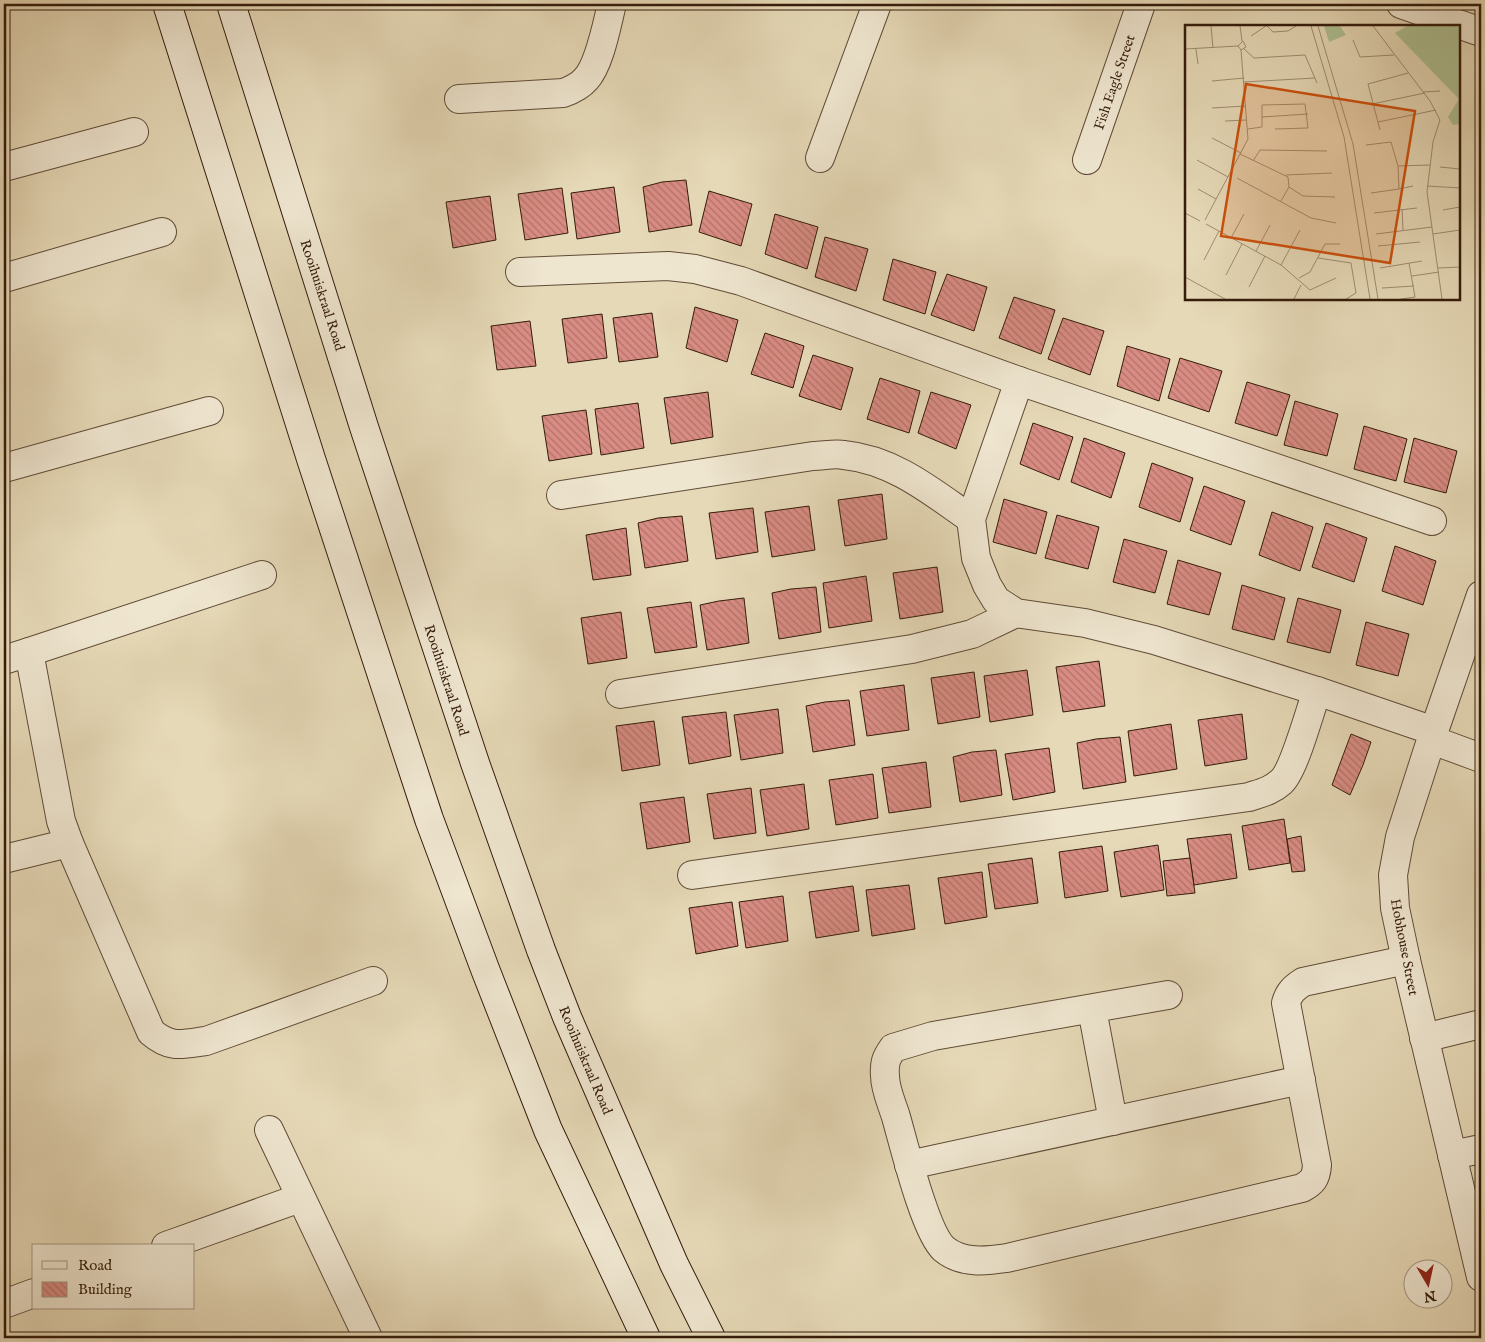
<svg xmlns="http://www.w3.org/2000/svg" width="1485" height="1342" viewBox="0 0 1485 1342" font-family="'IM FELL English',serif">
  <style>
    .building { fill: url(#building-back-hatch); stroke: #341c0b }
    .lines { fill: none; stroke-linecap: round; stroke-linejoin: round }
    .minor-casing { stroke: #604b36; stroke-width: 30 }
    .secondary-casing { stroke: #341c0b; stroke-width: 30 }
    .minor { stroke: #efe6d0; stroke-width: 28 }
    .secondary { stroke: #efe6d0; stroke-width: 28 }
    .labels { text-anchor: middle; stroke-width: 4; stroke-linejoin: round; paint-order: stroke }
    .street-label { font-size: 14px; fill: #341c0b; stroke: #efe6d0 }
    .inset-road { fill: none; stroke: #9f8d72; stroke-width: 1 }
    .view { fill: #cd500c; fill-opacity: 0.15; stroke: #cd500c; stroke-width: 2.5 }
    .inset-edge { fill: none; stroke: #341c0b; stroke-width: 2.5 }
  </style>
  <defs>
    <pattern id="building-back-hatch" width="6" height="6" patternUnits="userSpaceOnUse" patternTransform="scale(1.25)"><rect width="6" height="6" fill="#d98c83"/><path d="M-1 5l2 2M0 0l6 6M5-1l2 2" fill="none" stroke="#b17269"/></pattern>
  </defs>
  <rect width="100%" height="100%" fill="#e6d9b7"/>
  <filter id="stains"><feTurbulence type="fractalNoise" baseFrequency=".004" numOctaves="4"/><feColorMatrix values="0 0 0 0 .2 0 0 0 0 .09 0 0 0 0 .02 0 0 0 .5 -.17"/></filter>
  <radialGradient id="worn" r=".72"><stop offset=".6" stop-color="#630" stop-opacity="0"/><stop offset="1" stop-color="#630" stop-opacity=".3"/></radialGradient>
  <g class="building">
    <path d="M686 180 692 225 649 232 643 187 662 182Z"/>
    <path d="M614 187 620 232 577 239 571 193Z"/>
    <path d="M562 188 568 233 525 240 518 194Z"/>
    <path d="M709 191 752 204 741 246 699 232Z"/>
    <path d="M490 196 496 240 453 248 446 202Z"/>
    <path d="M775 214 818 227 807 269 765 254Z"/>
    <path d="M825 237 868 249 856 291 815 277Z"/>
    <path d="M893 259 936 272 925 314 883 300Z"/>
    <path d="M947 274 987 287 974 331 931 315Z"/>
    <path d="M1014 297 1055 310 1041 354 999 338Z"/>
    <path d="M695 307 738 320 727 362 686 348Z"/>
    <path d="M652 313 658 357 619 362 613 318Z"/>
    <path d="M602 314 607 358 568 363 562 319Z"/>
    <path d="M1063 318 1104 331 1090 375 1048 359Z"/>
    <path d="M530 321 536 366 497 370 491 326Z"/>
    <path d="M765 333 804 346 793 388 751 374Z"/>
    <path d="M1127 346 1170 359 1159 401 1117 386Z"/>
    <path d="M813 355 853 368 841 410 799 396Z"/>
    <path d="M1180 358 1222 371 1209 412 1168 398Z"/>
    <path d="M880 378 920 391 909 433 867 419Z"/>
    <path d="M1247 382 1290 395 1277 436 1235 423Z"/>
    <path d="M708 392 713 437 671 444 664 398Z"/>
    <path d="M931 392 971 405 956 449 918 433Z"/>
    <path d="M1295 401 1338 414 1327 456 1284 445Z"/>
    <path d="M638 403 644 448 601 455 595 409Z"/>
    <path d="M586 410 592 454 549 461 542 416Z"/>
    <path d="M1033 423 1073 437 1059 480 1020 464Z"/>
    <path d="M1364 426 1407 439 1396 481 1354 469Z"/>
    <path d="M1084 438 1125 453 1111 498 1071 482Z"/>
    <path d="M1414 438 1457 451 1446 493 1404 482Z"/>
    <path d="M1152 463 1193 478 1180 522 1139 507Z"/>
    <path d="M1204 486 1245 501 1231 545 1190 530Z"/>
    <path d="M882 494 887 539 845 546 838 500Z"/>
    <path d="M1004 499 1047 512 1036 554 993 542Z"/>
    <path d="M809 506 815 550 772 557 765 512Z"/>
    <path d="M753 508 758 552 716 559 709 513Z"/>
    <path d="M1272 512 1313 527 1300 571 1259 555Z"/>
    <path d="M1057 515 1099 527 1088 569 1045 558Z"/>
    <path d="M682 516 688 561 645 568 638 523 658 518Z"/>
    <path d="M1326 523 1367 538 1354 582 1312 567Z"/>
    <path d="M626 528 631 575 593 580 586 535Z"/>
    <path d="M1124 539 1167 551 1155 593 1113 582Z"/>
    <path d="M1395 546 1436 561 1423 605 1382 591Z"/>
    <path d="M1178 560 1221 573 1209 615 1167 604Z"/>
    <path d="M937 567 943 612 900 619 893 573Z"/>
    <path d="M866 576 872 621 829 628 823 583Z"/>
    <path d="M1242 585 1285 598 1274 640 1232 629Z"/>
    <path d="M816 587 821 632 779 639 772 593 791 589Z"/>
    <path d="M744 598 749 643 707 650 700 605 719 601Z"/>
    <path d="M1298 598 1341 610 1330 653 1287 642Z"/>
    <path d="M691 602 697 647 655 653 647 608Z"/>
    <path d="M621 612 627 658 588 664 581 618Z"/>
    <path d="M1366 622 1409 634 1398 676 1356 665Z"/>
    <path d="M1099 661 1105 706 1063 712 1056 667Z"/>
    <path d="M1027 670 1033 715 990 722 984 676Z"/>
    <path d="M974 672 980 717 938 724 931 678Z"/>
    <path d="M904 685 909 730 867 736 860 691Z"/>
    <path d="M849 700 855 745 813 752 806 706 825 702Z"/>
    <path d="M778 709 783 753 741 760 734 715Z"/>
    <path d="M726 712 731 756 689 764 682 717Z"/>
    <path d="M1242 714 1247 759 1205 766 1198 720Z"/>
    <path d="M654 721 660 765 622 771 616 726Z"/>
    <path d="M1171 724 1177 769 1134 776 1128 731Z"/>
    <path d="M1351 734 1371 742 1363 765 1350 795 1332 785Z"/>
    <path d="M1120 737 1126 782 1083 789 1077 743 1096 739Z"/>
    <path d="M1049 748 1055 792 1013 800 1005 754Z"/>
    <path d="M996 750 1002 795 960 802 953 757 972 752Z"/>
    <path d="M926 762 931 807 889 813 882 768Z"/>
    <path d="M873 774 878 818 836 825 829 780Z"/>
    <path d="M804 784 809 829 767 836 760 790Z"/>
    <path d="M751 788 756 833 714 839 707 794Z"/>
    <path d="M684 797 690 842 647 849 640 803Z"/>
    <path d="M1284 819 1290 863 1249 870 1242 826Z"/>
    <path d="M1231 834 1237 878 1194 885 1187 839Z"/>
    <path d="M1301 836 1305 871 1292 872 1287 839Z"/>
    <path d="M1158 845 1164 890 1121 897 1114 852Z"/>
    <path d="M1102 846 1108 891 1065 898 1059 852Z"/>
    <path d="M1032 858 1038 903 995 909 988 864Z"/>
    <path d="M1190 858 1195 893 1167 896 1163 861Z"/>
    <path d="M982 872 987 917 945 924 938 878Z"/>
    <path d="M909 885 915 929 872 936 866 890Z"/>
    <path d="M853 886 859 931 816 938 809 892Z"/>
    <path d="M783 896 788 941 746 948 739 902Z"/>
    <path d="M732 902 738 946 696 954 689 908Z"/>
  </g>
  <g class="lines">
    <g class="minor-casing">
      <g id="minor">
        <path d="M1401 4 1481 32"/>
        <path d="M459 99 563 93C572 90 580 86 586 79 600 64 607 23 612 4"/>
        <path d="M820 158 877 4"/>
        <path d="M1087 160 1141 4"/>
        <path d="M4 167 134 132"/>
        <path d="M520 272 668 266 695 269 741 281 1019 381 1432 521"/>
        <path d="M4 278 162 232"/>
        <path d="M1019 381 971 519 976 558 987 585 996 600 1016 613 1085 623 1154 640 1317 691 1434 731"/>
        <path d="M4 468 209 411"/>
        <path d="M561 495 813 456C823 456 835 453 844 455 894 460 932 492 971 519"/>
        <path d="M1481 595 1434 731 1400 837 1393 875 1395 908 1406 960 1481 1277"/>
        <path d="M29 652 262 575"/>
        <path d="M4 660 29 652 61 821 69 843 151 1032C171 1049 182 1044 206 1041L373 981"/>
        <path d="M620 694 912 649 972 634 1016 613"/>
        <path d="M1432 740 1481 758"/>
        <path d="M4 859 69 843"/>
        <path d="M692 875 1249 797C1261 793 1271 791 1281 782 1294 771 1310 710 1317 691"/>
        <path d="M1168 995 933 1036 893 1048C886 1058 884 1063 885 1076 885 1089 892 1104 896 1117 904 1145 925 1232 944 1249 962 1264 986 1261 1007 1258L1302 1188C1313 1182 1316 1178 1317 1165L1286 1003C1289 992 1294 988 1303 982L1406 960"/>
        <path d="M1092 1009 1113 1121"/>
        <path d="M1424 1038 1481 1024"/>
        <path d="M269 1130 368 1338"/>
        <path d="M1452 1155 1481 1149"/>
        <path d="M909 1165 1301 1080"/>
        <path d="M166 1246 300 1198"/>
        <path d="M4 1304 34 1293"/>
      </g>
    </g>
    <g class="secondary-casing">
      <g id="secondary">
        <path d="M167 4 312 462 429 819 485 969 548 1130 646 1338"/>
        <path d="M231 4 364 427 475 763 541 950 567 1017 674 1264 711 1338"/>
      </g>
    </g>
    <use href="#minor" class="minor"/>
    <use href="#secondary" class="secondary"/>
  </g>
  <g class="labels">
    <g class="street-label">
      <text transform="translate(1114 82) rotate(-71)" y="5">Fish Eagle Street</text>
      <text transform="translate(323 295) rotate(72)" y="5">Rooihuiskraal Road</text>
      <text transform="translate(447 680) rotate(72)" y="5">Rooihuiskraal Road</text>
      <text transform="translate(1405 947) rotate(79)" y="5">Hobhouse Street</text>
      <text transform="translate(586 1060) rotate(67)" y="5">Rooihuiskraal Road</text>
    </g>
  </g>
  <g transform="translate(1185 25)">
    <rect width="275" height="275" fill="#e6d9b7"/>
    <path d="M139 1H155L161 10 144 17ZM222 1H275V99L268 100 263 92 274 74 210 8Z" fill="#aec093"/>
    <path class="inset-road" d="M26 1 28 23M55 1 57 16M82 1 88 7 103 6 111 1M126 1 159 112 185 274M133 1 168 119 193 274M188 1 245 76 255 95 248 117 242 167 257 274M66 11 81 1M168 15 175 32 209 30M0 24 53 21M11 24 13 39M59 24 69 33 120 30 132 58M27 56 59 53M59 57 130 53M238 67 255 66M187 79 240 68M27 83 61 81M77 92 123 89M40 96 62 95M193 97 251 85M63 104 77 102V80L120 79 123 103 90 104M195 105 183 59 223 48M27 113 56 128M181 120 206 117 213 141 214 164 228 161M55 129 103 152 104 162 96 176M12 135 43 152M68 136 75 125 142 126M213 141 245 140M255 142 275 144M101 150 147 148M52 153 126 193 151 198M242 161 275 163M104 162 118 171 150 172M13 164 31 174M186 168 214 164M217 184 218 205M258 185 275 182M0 188 15 196M189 188 232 183M20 195 63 114 56 25 53 21 58 16 61 22 56 25M21 199 96 240 125 265 151 253M191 209 247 202M248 209 275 205M46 213 59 189M193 221 235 217M71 226 85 200M133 233 166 238 171 268 161 274M19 235 34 206M96 240 115 205M195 243 237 236M253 243 275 242M41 250 57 219M227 251 254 247M0 252 40 274M114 253 125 247 140 219H155M64 262 80 231M197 263 229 261M109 274 116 260M216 274 230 272 224 238"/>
    <path class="view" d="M61 59 230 86 205 238 36 211Z"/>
    <rect width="275" height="275" class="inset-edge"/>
  </g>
  <rect width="1485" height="1342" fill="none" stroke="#e6d9b7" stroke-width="20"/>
  <rect x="5" y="5" width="1475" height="1332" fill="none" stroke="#341c0b" stroke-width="2.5"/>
  <rect x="10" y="10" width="1465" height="1322" fill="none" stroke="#341c0b"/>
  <rect x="32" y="1244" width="162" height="65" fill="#efe6d0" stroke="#a49581"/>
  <rect x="42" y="1261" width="25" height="8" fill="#efe6d0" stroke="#a49581"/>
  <text x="78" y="1270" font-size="15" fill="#341c0b">Road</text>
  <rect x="42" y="1282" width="25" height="15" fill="url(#building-back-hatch)" stroke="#a49581"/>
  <text x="78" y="1294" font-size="15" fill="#341c0b">Building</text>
  <g transform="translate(1428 1284) rotate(171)"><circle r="24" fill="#efe6d0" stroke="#a49581"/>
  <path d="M0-4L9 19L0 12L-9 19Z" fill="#8f2418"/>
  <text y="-8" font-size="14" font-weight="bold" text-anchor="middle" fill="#341c0b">N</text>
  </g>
  <rect width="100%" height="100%" filter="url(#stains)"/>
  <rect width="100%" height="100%" fill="url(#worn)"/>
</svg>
